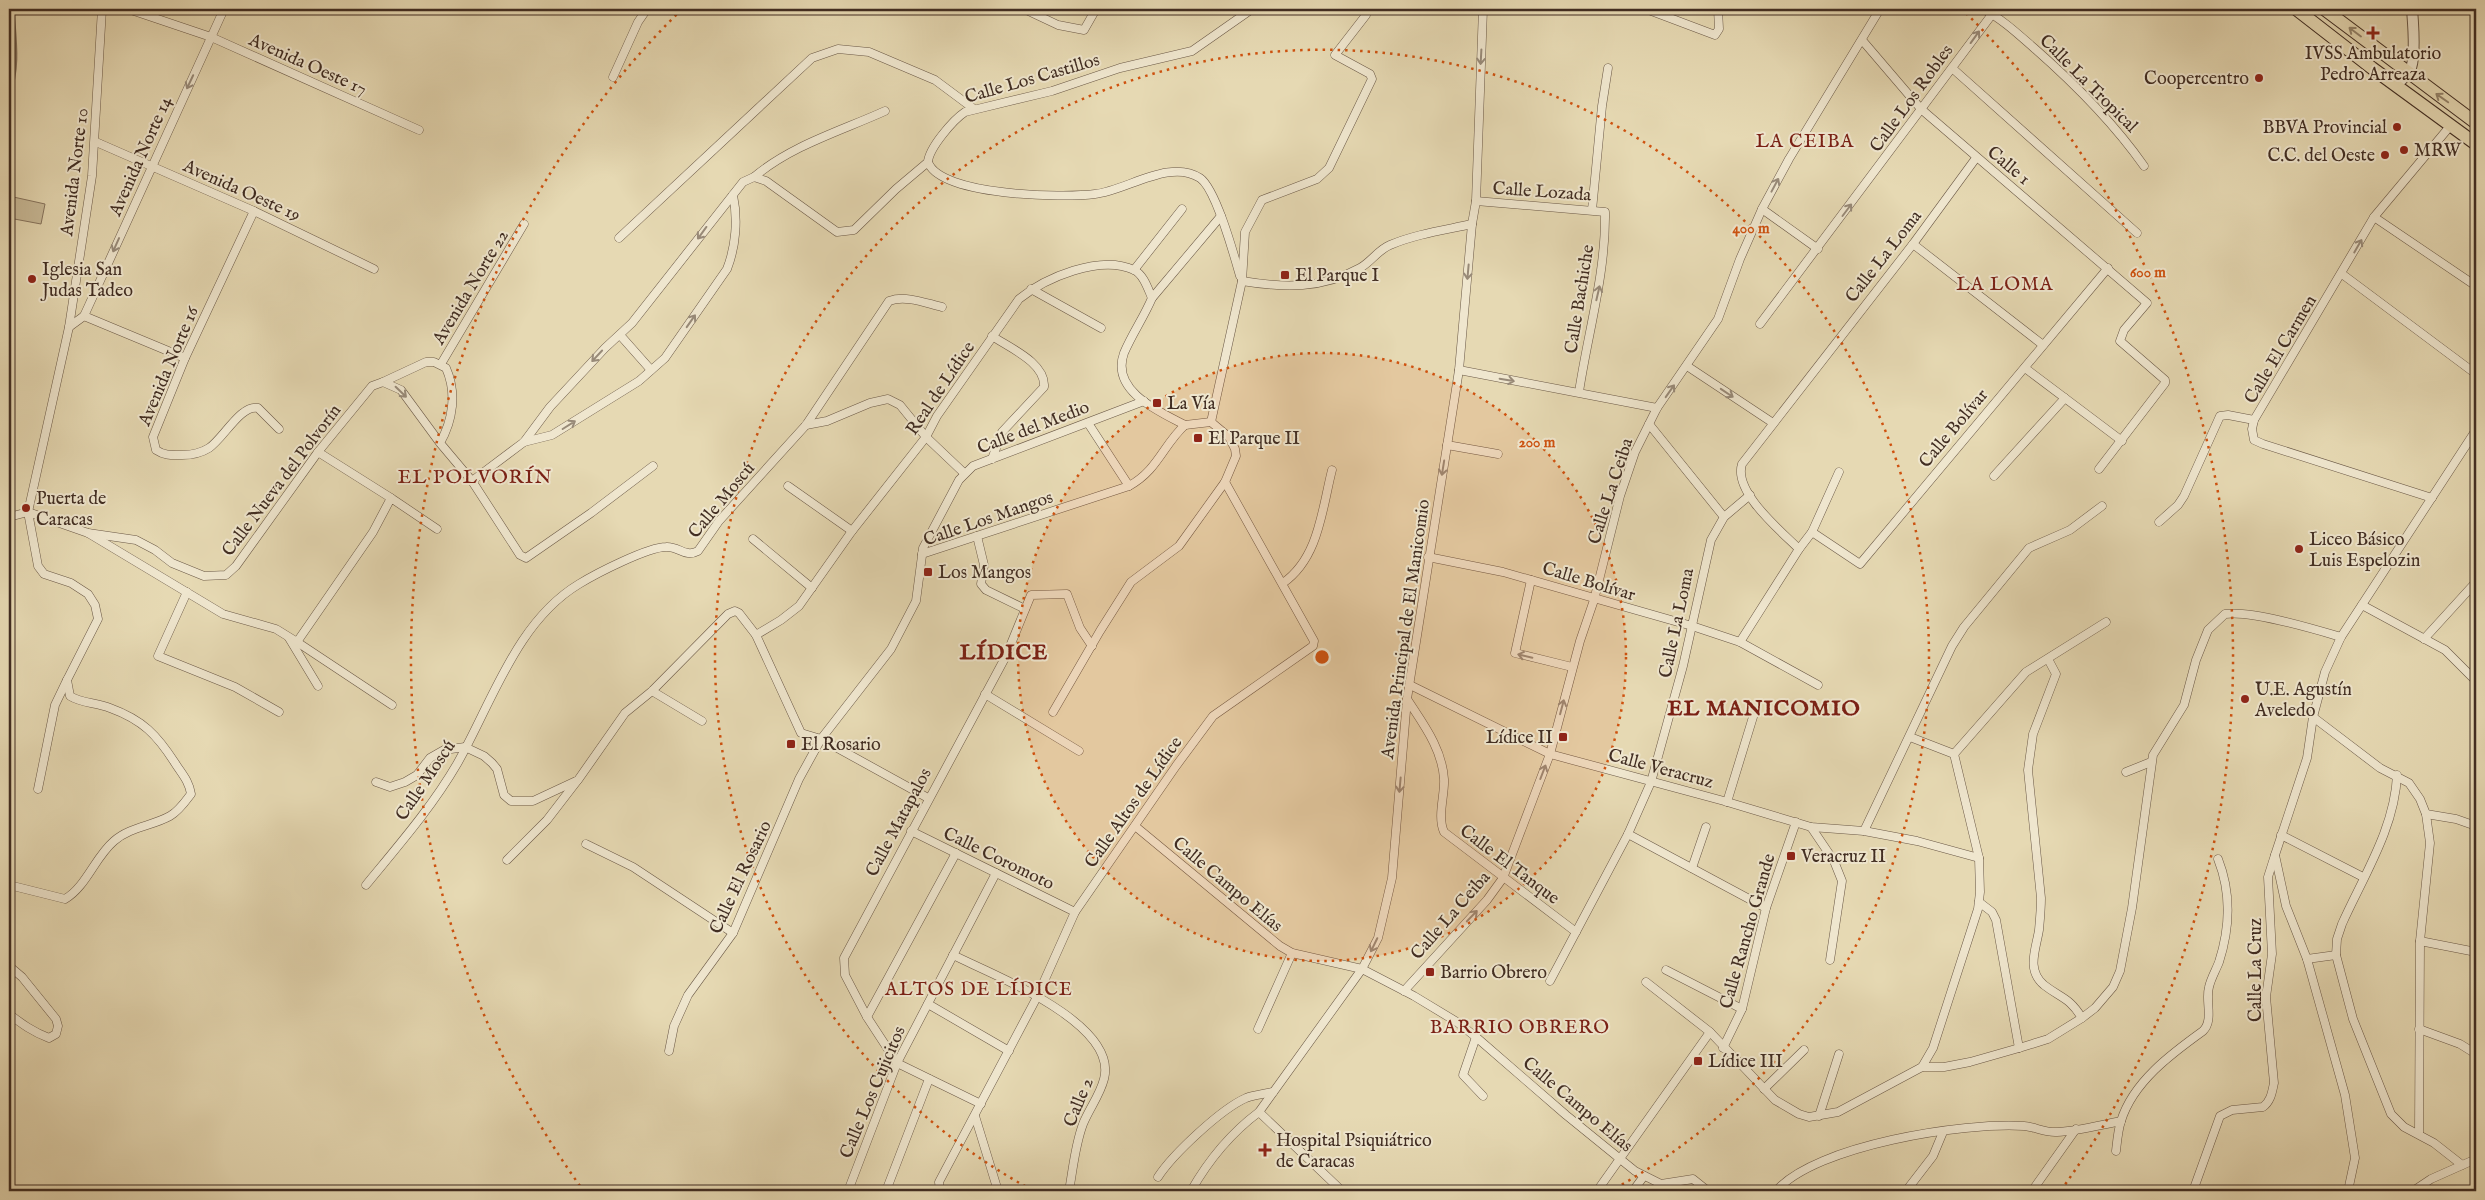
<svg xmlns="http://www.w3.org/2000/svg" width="2485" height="1200" viewBox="0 0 2485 1200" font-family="'IM FELL English',serif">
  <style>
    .green { fill: #cabc9a; stroke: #86745e }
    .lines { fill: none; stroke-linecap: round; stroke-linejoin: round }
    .stream { stroke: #82715c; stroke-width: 3 }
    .minor-casing { stroke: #6a5846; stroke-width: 9 }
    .tertiary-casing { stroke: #6a5846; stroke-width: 12 }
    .primary-casing { stroke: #412d22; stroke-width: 14 }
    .minor { stroke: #efe6ce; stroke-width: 8 }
    .tertiary { stroke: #efe6ce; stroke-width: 10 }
    .primary { stroke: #e6d9b3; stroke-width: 12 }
    .oneway { stroke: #94836a }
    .oneway2 { stroke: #988a78 }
    .ring { fill: none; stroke: #cf520f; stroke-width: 2.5; stroke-dasharray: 2.5 5 }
    .poi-dot { fill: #8f2418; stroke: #efe6ce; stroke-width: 2 }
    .labels { text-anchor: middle; stroke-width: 4; stroke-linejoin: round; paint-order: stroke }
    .poi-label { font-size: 18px; fill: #412d22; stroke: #efe6ce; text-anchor: start }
    .street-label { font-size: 18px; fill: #412d22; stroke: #efe6ce }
    .neighbourhood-label { font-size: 19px; letter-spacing: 1px; fill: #7a1f14; stroke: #efe6ce }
    .quarter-label { font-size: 20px; letter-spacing: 1px; fill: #7a1f14; stroke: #efe6ce }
    .district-label { font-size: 22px; font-weight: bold; letter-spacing: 1px; fill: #7a1f14; stroke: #efe6ce }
    .centre { fill: #cf520f; stroke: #efe6ce; stroke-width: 2.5 }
    .ring-label { font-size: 15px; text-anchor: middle; font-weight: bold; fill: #cf520f; stroke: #efe6ce; stroke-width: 4; stroke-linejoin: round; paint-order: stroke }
  </style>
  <rect width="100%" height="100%" fill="#e6d9b3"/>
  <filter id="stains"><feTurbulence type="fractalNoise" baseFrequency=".004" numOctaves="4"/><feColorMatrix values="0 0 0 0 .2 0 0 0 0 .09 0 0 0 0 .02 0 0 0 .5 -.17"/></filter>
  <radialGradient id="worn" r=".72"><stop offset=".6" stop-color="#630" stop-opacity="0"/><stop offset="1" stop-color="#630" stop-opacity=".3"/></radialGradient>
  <path class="green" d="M9 196 45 204 41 224 9 218Z"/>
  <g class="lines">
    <path class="stream" d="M9 95C20 68 15 38 13 9"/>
    <g class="minor-casing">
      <g id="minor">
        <path d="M128 9 211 37 419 130"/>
        <path d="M1024 9 1058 25 1084 30 1096 9"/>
        <path d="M1646 9 1715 35 1719 29 1718 9"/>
        <path d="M1983 9C2002 19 2018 34 2034 48 2075 84 2113 122 2144 166"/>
        <path d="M1862 40 1921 109 2147 303 2124 330 2120 341 2165 380V383L2099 469"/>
        <path d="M1952 68 2137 233"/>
        <path d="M613 77 638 22 647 9"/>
        <path d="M96 142 254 211 374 269"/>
        <path d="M928 162C940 196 1063 198 1095 194 1126 191 1170 158 1200 178 1216 189 1234 255 1240 276"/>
        <path d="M754 177C792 145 841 131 885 111"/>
        <path d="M1476 201 1605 212C1606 273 1588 332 1579 392"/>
        <path d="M1762 209 1818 249"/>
        <path d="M1592 210 1602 106 1608 68"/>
        <path d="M254 211 185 358 153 437 156 450C165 456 172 455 182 455 191 455 201 453 209 448 223 439 241 404 258 408L279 429"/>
        <path d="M2374 217 2476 286"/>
        <path d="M619 238 812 58 838 49 869 52 935 80 974 109"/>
        <path d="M1913 244 2043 345"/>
        <path d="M1134 270 1182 209"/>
        <path d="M2342 274 2476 374"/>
        <path d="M1242 281C1284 288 1322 289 1360 268 1371 262 1378 250 1390 245 1416 234 1445 230 1472 224"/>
        <path d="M1031 289 1101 328"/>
        <path d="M1152 298 1221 216"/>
        <path d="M84 316 224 9"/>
        <path d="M1760 324 1996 9"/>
        <path d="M69 327 84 316 185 358"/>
        <path d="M620 335 651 370"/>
        <path d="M441 364 524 224"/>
        <path d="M1687 366 1773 423"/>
        <path d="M2025 368 2122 441"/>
        <path d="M1459 370 1657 408"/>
        <path d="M1211 422 1242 281 1245 232 1262 200 1317 179 1329 168 1372 79 1370 74 1335 55 1366 15"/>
        <path d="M1088 423 1129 486"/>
        <path d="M1649 424 1724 517"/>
        <path d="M806 425 827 421 870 403 888 399 900 405 926 437 964 473"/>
        <path d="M1185 425 1211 422"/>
        <path d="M524 442 552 435 639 381 665 358 727 269C736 246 738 219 733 195"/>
        <path d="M440 443C453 420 457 393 446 368L434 362H426L383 382 401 390 440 443 472 481 520 555 526 558 591 513 653 466"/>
        <path d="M1447 445 1498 454"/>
        <path d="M318 452 391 498"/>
        <path d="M992 459 1002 432 1044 387C1046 363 1010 348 992 336"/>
        <path d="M1994 476 2065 398"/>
        <path d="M472 481 524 442 550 407 605 348 632 323 743 182 754 177 766 181 837 232 854 230 896 189 928 162C929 148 953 120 965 112L1052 91 1120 68 1192 51 1252 9"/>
        <path d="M788 486 852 531"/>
        <path d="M2432 498 2263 444 2254 440 2252 429 2254 420 2374 217 2451 125"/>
        <path d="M28 512 88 533 136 540 155 550 172 563 204 576 226 575 236 566 318 452 372 386 383 382"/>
        <path d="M9 517 28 512"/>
        <path d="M2159 522 2178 505 2184 496 2220 416 2228 415 2254 420"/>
        <path d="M1812 532 1860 564 2108 268"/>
        <path d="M88 533 223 614 276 629 297 642 373 532 391 498 437 529"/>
        <path d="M977 536 984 565 981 584 986 590 1025 609"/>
        <path d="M753 539 812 588"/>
        <path d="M1799 549C1781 531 1733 492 1742 464L1913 244 1976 158"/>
        <path d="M922 554 1129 486C1158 470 1163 445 1185 425"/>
        <path d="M1428 557 1503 572 1692 626 1740 642 1818 685"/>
        <path d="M1531 580 1515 653 1572 667"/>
        <path d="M1283 583C1319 558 1322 509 1332 470"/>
        <path d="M187 592 158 656 235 687 279 712"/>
        <path d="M2362 605 2445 650 2476 681"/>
        <path d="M289 638 318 686"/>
        <path d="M2424 639 2476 582"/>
        <path d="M297 642 392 705"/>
        <path d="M1740 642 1799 549 1812 532 1839 472"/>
        <path d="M2048 659 2056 674 2033 734 2028 770 2041 898C2041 909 2040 919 2039 930 2036 949 2026 970 2044 985 2062 999 2069 997 2082 1018"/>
        <path d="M1410 685 1550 754 1724 801 1811 827 1864 831 1917 841 1979 858"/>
        <path d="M652 691 702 721"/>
        <path d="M985 694 1079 751"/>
        <path d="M1407 699C1423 724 1442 748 1444 779 1445 795 1437 816 1444 832L1576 932"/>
        <path d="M1053 712 1100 631 1131 582 1179 546 1225 482 1236 456 1235 449 1229 437 1211 422"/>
        <path d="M2313 717 2380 768 2409 783 2420 799 2426 814 2430 843 2420 941 2419 1134"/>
        <path d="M1910 737 1954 754 1979 858 1980 892 1978 909 1933 1048 1922 1067"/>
        <path d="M1954 754 2026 672 2106 622"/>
        <path d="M2126 772 2151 762"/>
        <path d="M2397 775C2395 828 2363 877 2342 924L2337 939 2336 955 2353 1019 2391 1114 2404 1127 2434 1143 2462 1165"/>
        <path d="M376 782 390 787 405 782 417 775 430 758 444 750 465 747 484 756 492 763 497 769 504 795 511 801H533L578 780 625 713 652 691 728 614 735 611 739 613 756 635"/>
        <path d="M38 789 55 705 67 680"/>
        <path d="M928 798 821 739 801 733 756 635 781 620 799 606 852 531 926 437 937 416 1019 299C1045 278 1100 254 1134 270 1144 275 1148 289 1152 298 1144 317 1132 334 1124 353 1110 391 1160 412 1185 425"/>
        <path d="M1727 802 1753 717"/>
        <path d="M2426 814 2456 819 2476 826"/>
        <path d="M1135 826 1280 946 1292 953 1362 969 1414 996 1457 1022 1476 1037 1566 1115 1635 1171 1661 1184 1693 1179 1708 1191"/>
        <path d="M1811 827 1834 861 1842 881 1830 960"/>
        <path d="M911 831 1075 912"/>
        <path d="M1864 831 1952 646 1964 627 2029 548 2070 530 2102 506"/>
        <path d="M1628 834 1766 908"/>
        <path d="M2281 835 2363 877"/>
        <path d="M586 844 633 867 733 933"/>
        <path d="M507 860 547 820 577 781"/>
        <path d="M1692 868 1706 827"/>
        <path d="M9 885 65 899C86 887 95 857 114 841 130 827 152 826 170 816 179 811 185 802 191 794 189 781 182 774 175 763 157 735 143 720 110 708 96 702 83 704 70 696L67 680 98 619 95 605 88 594 71 583 44 574 38 566 28 512 69 327 92 176 102 9"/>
        <path d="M366 885C398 846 432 807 457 764 492 703 516 622 579 584 597 573 648 547 666 547 679 546 685 558 698 551L719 521 806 425 889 301C906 295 925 303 942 307"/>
        <path d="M1979 902 1992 912 1996 920 2019 1048"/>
        <path d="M2420 941 2476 952"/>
        <path d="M953 955C991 974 1119 1023 1104 1079 1100 1095 1089 1109 1083 1124 1075 1145 1073 1169 1069 1191"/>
        <path d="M2307 959 2336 955"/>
        <path d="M9 966 22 977 56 1019 58 1026 56 1034 49 1038C33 1032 22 1024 9 1014"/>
        <path d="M1666 970 1742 1009"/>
        <path d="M1550 981 1628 834 1651 782 1683 666 1711 540 1724 517 1750 495"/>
        <path d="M1646 982 1710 1032 1775 1100 1799 1114 1809 1117 1838 1112 1922 1067H1944L1970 1062 2019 1048 2048 1039 2082 1018 2095 1008 2113 987 2120 971 2132 908 2153 755 2184 705 2196 660 2208 630 2225 614C2251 610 2314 629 2341 637"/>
        <path d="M1404 991 1487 900 1503 878 1550 754 1580 641 1594 600 1620 496 1635 452 1657 408 1718 319 1740 259 1762 209 1789 159 1880 9"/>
        <path d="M928 1004 1009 1051"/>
        <path d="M867 1017 956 853"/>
        <path d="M1258 1029 1292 953"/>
        <path d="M2419 1029 2460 1044 2476 1054"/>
        <path d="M1476 1037 1463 1075 1483 1096"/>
        <path d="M1723 1048 1742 1009 1766 908 1796 822"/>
        <path d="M669 1051 674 1026 688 995 733 933 799 779 821 739 891 649 916 601 923 548 959 480 973 466 1144 401"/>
        <path d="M1764 1089 1804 1050"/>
        <path d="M981 1104 897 1063 867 1017 845 975 844 958 1006 656 1031 595 1067 594 1080 628 1092 646"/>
        <path d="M1259 1112 1342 1191"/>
        <path d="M975 1116 998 1191"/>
        <path d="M1819 1116 1839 1054"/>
        <path d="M2116 1151C2117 1142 2118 1130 2121 1121 2133 1082 2171 1054 2203 1031 2214 1020 2205 1001 2209 987 2211 978 2216 970 2219 962 2230 928 2231 892 2218 859"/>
        <path d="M1158 1177C1173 1154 1221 1109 1246 1098 1254 1095 1264 1094 1273 1092"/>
        <path d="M848 1191 897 1063 996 873"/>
        <path d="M886 1191 929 1079"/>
        <path d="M940 1191 939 1182 1037 997 1075 912 1176 766 1213 716 1313 646 1314 641 1225 482"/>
        <path d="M1191 1191C1208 1161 1231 1133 1259 1112L1362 969 1378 938 1392 878 1407 699 1459 370 1472 224 1476 201 1483 9"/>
        <path d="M1597 1191 1710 1032"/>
        <path d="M1633 1191 1644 1176"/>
        <path d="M1776 1191C1816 1145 1964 1122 2024 1126 2035 1127 2046 1133 2057 1132 2078 1131 2100 1125 2121 1121"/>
        <path d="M1906 1191 1933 1156 1943 1132"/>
        <path d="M2032 1191 2076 1129"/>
        <path d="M2193 1191 2220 1116 2232 1110 2263 1107C2271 1101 2272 1092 2274 1083L2266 997 2272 954 2268 877 2275 855"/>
        <path d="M2348 1191 2355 1158 2345 1095 2307 959 2286 906 2275 855 2307 758 2313 717 2325 672 2341 637 2476 430"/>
        <path d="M2413 1191 2431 1179 2476 1159"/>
      </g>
    </g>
    <g class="tertiary-casing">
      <path id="tertiary" d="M2397 85C2401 80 2407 75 2410 70 2416 60 2413 21 2412 9"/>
    </g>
    <g class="primary-casing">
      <g id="primary">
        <path d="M2296 9 2372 68 2476 144"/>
        <path d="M2324 9 2476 123"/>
      </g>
    </g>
    <use href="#minor" class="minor"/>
    <use href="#tertiary" class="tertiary"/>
    <use href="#primary" class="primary"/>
  </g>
  <defs><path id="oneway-shaft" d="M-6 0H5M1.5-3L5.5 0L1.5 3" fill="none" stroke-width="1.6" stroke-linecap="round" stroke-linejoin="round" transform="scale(1.25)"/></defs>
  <g class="oneway">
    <use href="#oneway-shaft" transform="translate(2355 32) rotate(-143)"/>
    <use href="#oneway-shaft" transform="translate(2442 98) rotate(-145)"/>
  </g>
  <g class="oneway2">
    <use href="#oneway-shaft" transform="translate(1975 37) rotate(-54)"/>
    <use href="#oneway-shaft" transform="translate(1481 57) rotate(93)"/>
    <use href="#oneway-shaft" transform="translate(190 82) rotate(115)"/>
    <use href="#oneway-shaft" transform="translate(1775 185) rotate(-62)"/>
    <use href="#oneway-shaft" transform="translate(1847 210) rotate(-53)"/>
    <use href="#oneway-shaft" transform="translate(702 233) rotate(126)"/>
    <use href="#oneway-shaft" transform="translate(116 245) rotate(114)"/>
    <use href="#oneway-shaft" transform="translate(2358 246) rotate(-60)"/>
    <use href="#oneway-shaft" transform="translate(1468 272) rotate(95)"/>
    <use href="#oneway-shaft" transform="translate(1598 293) rotate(-77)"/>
    <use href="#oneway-shaft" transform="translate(691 321) rotate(-55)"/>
    <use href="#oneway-shaft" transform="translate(597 356) rotate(133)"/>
    <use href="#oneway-shaft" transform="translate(1507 380) rotate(10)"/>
    <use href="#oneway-shaft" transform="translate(1670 391) rotate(-55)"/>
    <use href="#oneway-shaft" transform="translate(401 392) rotate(44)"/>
    <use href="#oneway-shaft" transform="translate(1727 393) rotate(34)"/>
    <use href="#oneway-shaft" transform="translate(569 425) rotate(-32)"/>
    <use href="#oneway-shaft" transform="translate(1443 468) rotate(99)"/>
    <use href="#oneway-shaft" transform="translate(1525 656) rotate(-167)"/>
    <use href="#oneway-shaft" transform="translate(1562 707) rotate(-75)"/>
    <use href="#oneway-shaft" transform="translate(1543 772) rotate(-69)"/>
    <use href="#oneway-shaft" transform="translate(1400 785) rotate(95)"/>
    <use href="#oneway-shaft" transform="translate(1472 916) rotate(-46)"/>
    <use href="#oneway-shaft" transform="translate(1374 945) rotate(116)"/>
  </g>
  <circle cx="1322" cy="657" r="304" fill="#cf520f" fill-opacity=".12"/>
  <g class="ring">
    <circle cx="1322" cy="657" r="304"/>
    <path d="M1032 1190A607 607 0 1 1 1612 1190"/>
    <path d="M580 1186A911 911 0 0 1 678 13M1966 13A911 911 0 0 1 2064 1186"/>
  </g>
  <g class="poi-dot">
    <path d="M2370.5 25.5h5v5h5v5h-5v5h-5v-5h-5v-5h5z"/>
    <circle cx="2259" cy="78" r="5"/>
    <circle cx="2397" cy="127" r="5"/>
    <circle cx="2404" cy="150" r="5"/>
    <circle cx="2385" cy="155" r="5"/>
    <rect x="1280" y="270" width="10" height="10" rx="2.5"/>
    <circle cx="32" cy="279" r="5"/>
    <rect x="1152" y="398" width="10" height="10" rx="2.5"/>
    <rect x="1193" y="433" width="10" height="10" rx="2.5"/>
    <circle cx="26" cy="508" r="5"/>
    <circle cx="2299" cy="549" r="5"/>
    <rect x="923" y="567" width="10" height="10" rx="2.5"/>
    <circle cx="2245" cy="699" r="5"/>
    <rect x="1558" y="732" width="10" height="10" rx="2.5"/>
    <rect x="786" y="739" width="10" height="10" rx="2.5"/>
    <rect x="1786" y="851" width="10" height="10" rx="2.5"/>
    <rect x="1425" y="967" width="10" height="10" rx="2.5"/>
    <rect x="1693" y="1056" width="10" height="10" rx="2.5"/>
    <path d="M1262.5 1142.5h5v5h5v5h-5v5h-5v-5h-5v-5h5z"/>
  </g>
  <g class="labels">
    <g class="poi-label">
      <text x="2373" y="59" text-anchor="middle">IVSS Ambulatorio<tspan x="2373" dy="21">Pedro Arreaza</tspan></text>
      <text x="2249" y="84" text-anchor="end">Coopercentro</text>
      <text x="2387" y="133" text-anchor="end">BBVA Provincial</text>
      <text x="2414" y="156">MRW</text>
      <text x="2375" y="161" text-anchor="end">C.C. del Oeste</text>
      <text x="42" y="275">Iglesia San<tspan x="42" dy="21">Judas Tadeo</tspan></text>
      <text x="1295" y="281">El Parque I</text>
      <text x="1167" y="409">La Vía</text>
      <text x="1208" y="444">El Parque II</text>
      <text x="36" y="504">Puerta de<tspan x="36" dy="21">Caracas</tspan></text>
      <text x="2309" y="545">Liceo Básico<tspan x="2309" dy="21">Luis Espelozin</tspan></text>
      <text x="938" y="578">Los Mangos</text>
      <text x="2255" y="695">U.E. Agustín<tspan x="2255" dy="21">Aveledo</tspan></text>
      <text x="1553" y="743" text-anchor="end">Lídice II</text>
      <text x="801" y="750">El Rosario</text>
      <text x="1801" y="862">Veracruz II</text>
      <text x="1440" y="978">Barrio Obrero</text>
      <text x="1708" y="1067">Lídice III</text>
      <text x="1276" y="1146">Hospital Psiquiátrico<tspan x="1276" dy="21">de Caracas</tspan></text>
    </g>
    <g class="street-label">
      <text transform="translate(308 64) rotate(24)" y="6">Avenida Oeste 17</text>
      <text transform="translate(1032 78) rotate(-16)" y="6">Calle Los Castillos</text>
      <text transform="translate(2089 83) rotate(45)" y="6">Calle La Tropical</text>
      <text transform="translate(1911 98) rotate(-54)" y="6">Calle Los Robles</text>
      <text transform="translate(140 156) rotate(-66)" y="6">Avenida Norte 14</text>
      <text transform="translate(2009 165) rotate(40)" y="6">Calle 1</text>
      <text transform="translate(74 172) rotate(-83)" y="6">Avenida Norte 10</text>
      <text transform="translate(242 190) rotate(24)" y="6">Avenida Oeste 19</text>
      <text transform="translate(1542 191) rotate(4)" y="6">Calle Lozada</text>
      <text transform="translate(1883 256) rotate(-52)" y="6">Calle La Loma</text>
      <text transform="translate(470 287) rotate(-59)" y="6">Avenida Norte 22</text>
      <text transform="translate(1579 299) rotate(-81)" y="6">Calle Bachiche</text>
      <text transform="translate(2280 349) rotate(-59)" y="6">Calle El Carmen</text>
      <text transform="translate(168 366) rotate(-67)" y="6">Avenida Norte 16</text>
      <text transform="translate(940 388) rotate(-56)" y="6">Real de Lídice</text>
      <text transform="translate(1033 427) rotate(-21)" y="6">Calle del Medio</text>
      <text transform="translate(1953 428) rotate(-50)" y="6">Calle Bolívar</text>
      <text transform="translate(281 480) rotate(-53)" y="6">Calle Nueva del Polvorín</text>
      <text transform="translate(1610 491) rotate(-72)" y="6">Calle La Ceiba</text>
      <text transform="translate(721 500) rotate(-50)" y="6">Calle Moscú</text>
      <text transform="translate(988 518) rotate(-19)" y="6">Calle Los Mangos</text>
      <text transform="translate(1589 581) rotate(17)" y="6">Calle Bolívar</text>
      <text transform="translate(1676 623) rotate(-78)" y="6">Calle La Loma</text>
      <text transform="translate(1405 629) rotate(-82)" y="6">Avenida Principal de El Manicomio</text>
      <text transform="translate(1661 768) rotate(15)" y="6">Calle Veracruz</text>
      <text transform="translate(425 780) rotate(-56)" y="6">Calle Moscú</text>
      <text transform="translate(1133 802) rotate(-55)" y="6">Calle Altos de Lídice</text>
      <text transform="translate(898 822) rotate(-62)" y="6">Calle Matapalos</text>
      <text transform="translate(999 858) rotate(26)" y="6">Calle Coromoto</text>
      <text transform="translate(1510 864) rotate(37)" y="6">Calle El Tanque</text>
      <text transform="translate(740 877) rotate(-65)" y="6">Calle El Rosario</text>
      <text transform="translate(1228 884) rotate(40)" y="6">Calle Campo Elías</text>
      <text transform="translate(1450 915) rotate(-49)" y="6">Calle La Ceiba</text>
      <text transform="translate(1747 931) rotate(-74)" y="6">Calle Rancho Grande</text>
      <text transform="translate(2255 970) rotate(-90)" y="6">Calle La Cruz</text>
      <text transform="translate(872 1092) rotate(-67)" y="6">Calle Los Cujicitos</text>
      <text transform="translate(1078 1102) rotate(-68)" y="6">Calle 2</text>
      <text transform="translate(1578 1104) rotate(40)" y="6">Calle Campo Elías</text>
    </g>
    <g class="neighbourhood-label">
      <text x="1805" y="147">LA CEIBA</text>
      <text x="2005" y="290">LA LOMA</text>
      <text x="979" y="995">ALTOS DE LÍDICE</text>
      <text x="1520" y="1033">BARRIO OBRERO</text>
    </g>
    <g class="quarter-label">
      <text x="475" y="483">EL POLVORÍN</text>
    </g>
    <g class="district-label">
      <text x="1004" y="659">LÍDICE</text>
      <text x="1764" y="715">EL MANICOMIO</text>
    </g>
  </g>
  <circle cx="1322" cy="657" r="8" class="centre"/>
  <g class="ring-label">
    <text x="1751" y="233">400 m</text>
    <text x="2148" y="277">600 m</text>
    <text x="1537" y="447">200 m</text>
  </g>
  <rect width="2485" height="1200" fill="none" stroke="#e6d9b3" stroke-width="30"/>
  <rect x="10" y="10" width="2465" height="1180" fill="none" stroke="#412d22" stroke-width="2.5"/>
  <rect x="15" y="15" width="2455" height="1170" fill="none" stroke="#412d22"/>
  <rect width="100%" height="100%" filter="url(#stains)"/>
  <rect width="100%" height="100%" fill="url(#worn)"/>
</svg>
